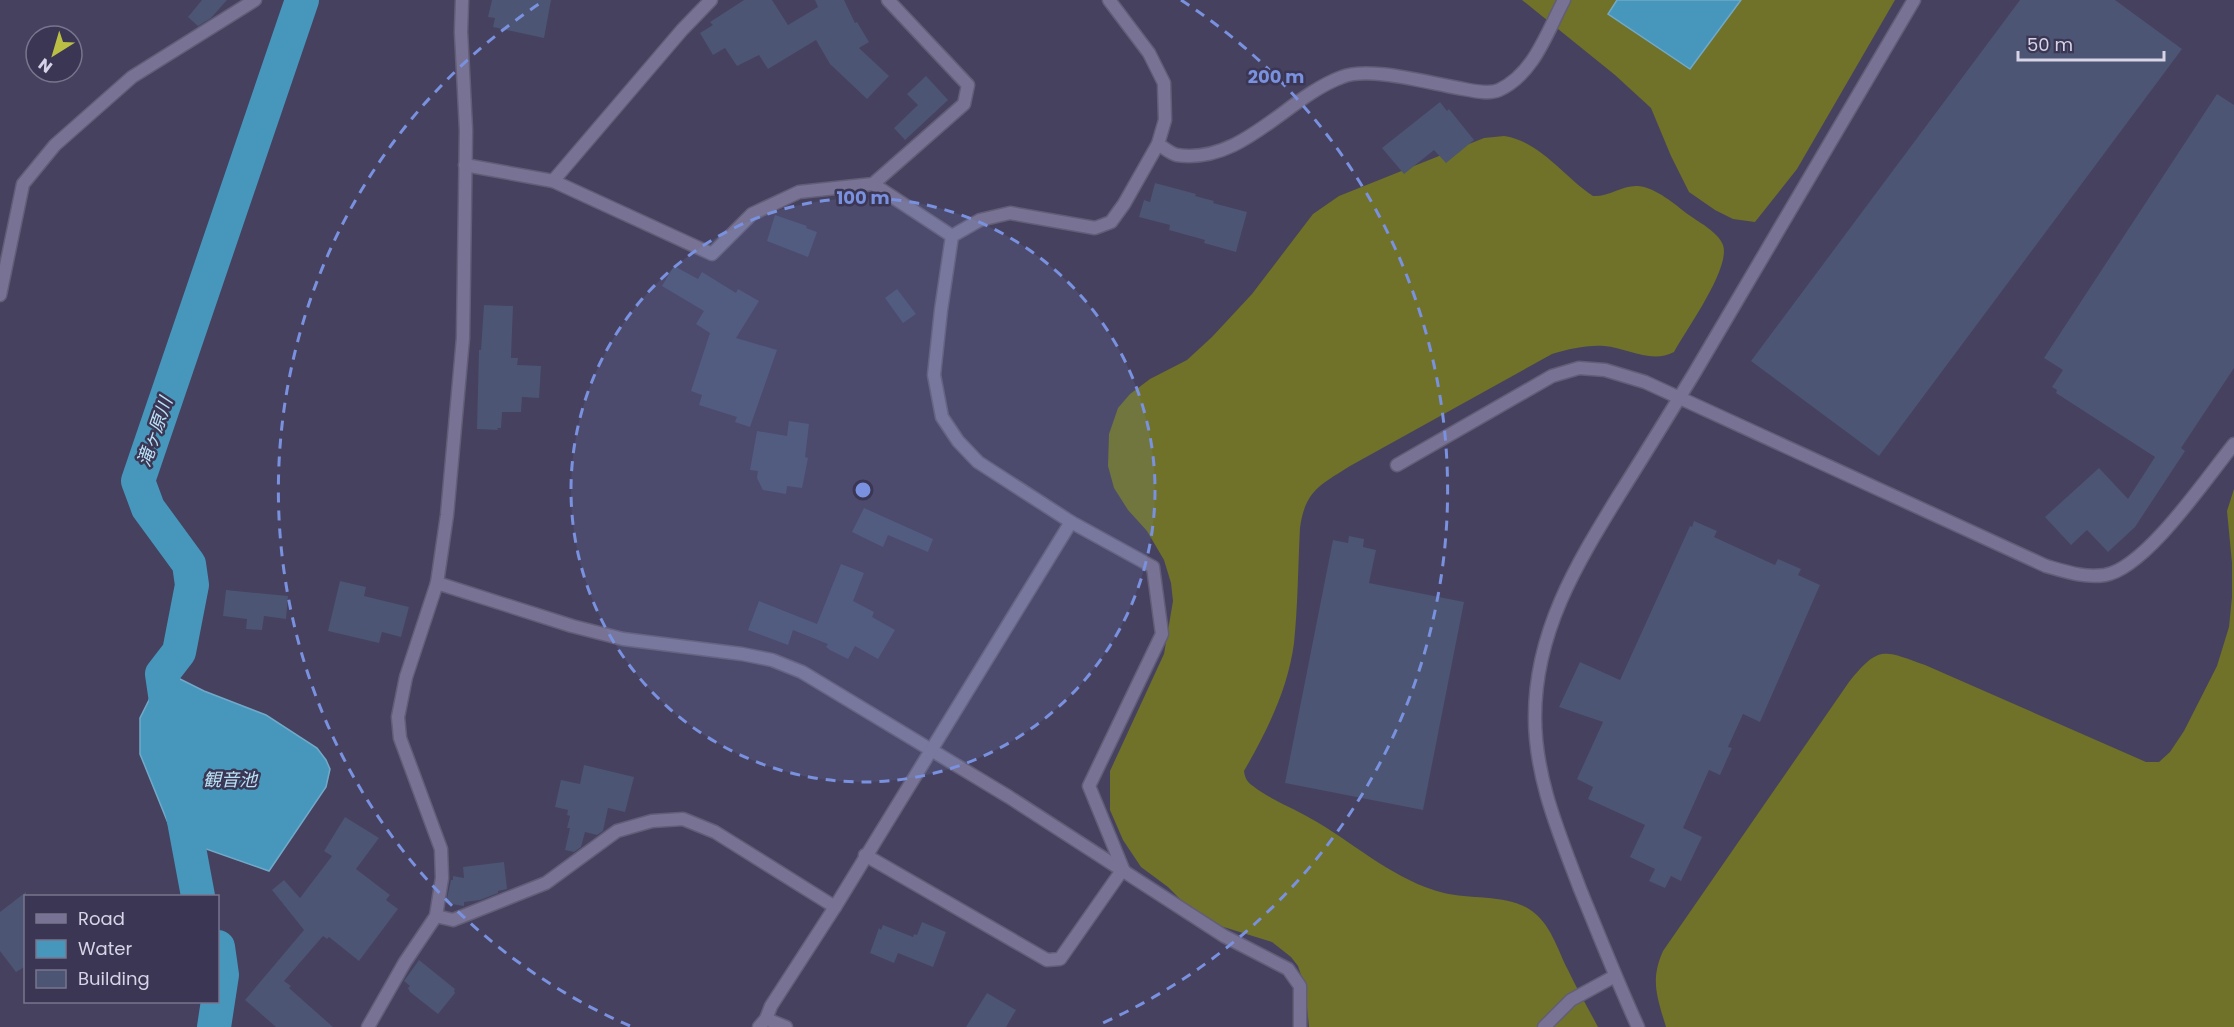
<svg xmlns="http://www.w3.org/2000/svg" width="2234" height="1027" viewBox="0 0 2234 1027" font-family="Poppins,'Noto Sans JP',sans-serif">
  <style>
    .forest { fill: #6f7228 }
    .water { fill: #4797bd; stroke: #72a9c9; stroke-width: 1.5 }
    .lines { fill: none; stroke-linecap: round; stroke-linejoin: round }
    .river { stroke: #4797bd; stroke-width: 34 }
    .building { fill: #4c5573 }
    .minor-casing { stroke: #625e77; stroke-width: 15 }
    .tertiary-casing { stroke: #625e77; stroke-width: 15 }
    .minor { stroke: #787394; stroke-width: 12 }
    .tertiary { stroke: #787394; stroke-width: 12 }
    .ring { fill: none; stroke: #7a91df; stroke-width: 3; stroke-dasharray: 10 8 }
    .labels { text-anchor: middle; stroke-width: 5; stroke-linejoin: round; paint-order: stroke }
    .water-label { font-size: 18px; font-style: italic; fill: #bae2f7; stroke: #3b3653 }
    .centre { fill: #7a91df; stroke: #3b3653; stroke-width: 3 }
    .ring-label { font-size: 18px; text-anchor: middle; font-weight: bold; fill: #7a91df; stroke: #3b3653; stroke-width: 5; stroke-linejoin: round; paint-order: stroke }
  </style>
  <rect width="100%" height="100%" fill="#46415f"/>
  <g class="forest">
    <path d="M1522 0H1895L1797 169 1755 222 1733 219 1715 210 1689 192 1671 156 1651 108 1615 75Z"/>
    <path d="M1504 136C1540 141 1564 177 1593 196 1609 197 1622 185 1638 186 1657 188 1674 204 1689 215 1700 223 1718 232 1723 245 1731 268 1686 330 1674 352 1651 364 1628 348 1604 346 1585 345 1570 349 1552 354L1350 466C1320 485 1305 491 1300 528 1298 566 1298 605 1294 643 1288 689 1267 731 1244 771 1245 778 1247 782 1253 786 1272 801 1296 809 1317 822 1359 847 1396 881 1444 893 1469 899 1508 895 1529 909 1551 923 1557 949 1568 970 1577 989 1588 1008 1598 1027H1309L1305 987 1298 966 1291 957 1272 942 1201 920 1168 887 1141 867 1123 840 1110 810V771L1164 654 1173 601 1171 583 1164 560 1147 531 1128 510 1114 488 1108 466 1109 434 1118 408 1130 394 1150 379 1187 360 1212 337 1252 294 1313 214 1339 196 1484 138Z"/>
    <path d="M2234 489V1027H1666C1657 997 1650 980 1663 951L1849 682C1879 645 1883 650 1925 665L2146 762H2159L2170 752 2184 731 2217 666 2229 627 2232 597V563L2227 511Z"/>
  </g>
  <g class="water">
    <path d="M1617 0H1741L1690 69 1608 14Z"/>
    <path d="M166 672 204 691 266 715 317 748 326 760 330 769 326 787 269 871 195 845 181 855 140 754V718L162 674Z"/>
  </g>
  <g class="lines">
    <g class="river">
      <path d="M169 722 162 674 179 652 192 585 189 564 148 508 138 481 302 0"/>
      <path d="M181 805 198 896"/>
      <path d="M214 1027 222 975 218 947"/>
    </g>
  </g>
  <g class="building">
    <path d="M202 0H227L211 18 198 26 188 17Z"/>
    <path d="M492 0H551L544 38 493 27 495 18 488 17Z"/>
    <path d="M744 0H772L788 25 818 7 815 0H844L855 23 857 22 869 42 859 48 889 76 867 99 830 64 816 40 768 69 759 55 737 66 725 48 713 55 700 33 713 25 710 22Z"/>
    <path d="M2020 0H2115L2182 49 1879 456 1751 361Z"/>
    <path d="M926 76 948 100 905 140 894 128 918 105 907 94Z"/>
    <path d="M2217 94 2234 105V368L2181 448 2185 451 2135 527 2108 552 2087 530 2071 545 2045 517 2099 468 2128 499 2155 457 2056 393 2057 390 2052 387 2063 370 2044 358Z"/>
    <path d="M1440 102 1447 111 1449 109 1474 140 1446 163 1434 150 1404 174 1382 148Z"/>
    <path d="M1155 183 1196 194 1195 196 1214 201 1213 203 1247 212 1236 252 1204 243 1205 240 1169 230 1170 225 1139 217 1144 200 1150 202Z"/>
    <path d="M775 215 807 226 806 228 817 232 808 257 767 241Z"/>
    <path d="M674 266 698 279 702 272 736 293 738 289 759 301 736 338 777 350 750 427 735 422 737 417 699 405 702 395 691 391 710 333 696 324 704 311 662 286Z"/>
    <path d="M897 289 916 314 903 323 885 298Z"/>
    <path d="M484 305 513 306 511 358H518L517 365 541 366 539 398 522 397 521 412H502L501 428H497L498 430 477 429 479 350H481Z"/>
    <path d="M789 421 809 424 805 457 808 458 802 488 787 486 786 494 763 490 757 478 758 471 750 470 757 431 787 436Z"/>
    <path d="M864 508 933 539 928 552 888 535 883 547 852 532Z"/>
    <path d="M1694 521 1717 531 1714 537 1775 565 1778 559 1801 569 1798 575 1820 585 1760 722 1743 714 1728 747 1732 748 1720 775 1709 770 1683 828 1702 837 1681 881 1671 876 1665 888 1649 881 1655 869 1630 857 1645 825 1588 799 1593 787 1577 779 1603 722 1559 707 1580 662 1620 680 1690 526 1692 527Z"/>
    <path d="M1349 536 1364 539 1363 547 1376 550 1369 583 1464 602 1423 810 1285 783 1333 540 1348 543Z"/>
    <path d="M841 564 864 573 853 601 874 612 872 617 895 630 878 659 855 646 848 659 830 650 826 647 828 644 793 630 788 645 748 630 759 601 817 624Z"/>
    <path d="M340 581 366 587 364 596 409 607 401 637 382 632 379 643 328 631Z"/>
    <path d="M226 590 288 596 286 619 264 616 262 630 246 629 247 619 223 616Z"/>
    <path d="M584 765 634 777 625 812 608 808 603 831 597 835 585 832 581 847 574 852 565 850 570 828H567L570 816 567 815 568 810 555 807 561 780 580 784Z"/>
    <path d="M345 817 379 838 356 869 390 895 386 900 398 909 359 961 329 937 327 939 323 936 284 981 291 986 289 988 333 1027H276L245 1000 304 930 272 890 284 880 300 898 332 856 324 851Z"/>
    <path d="M504 862 507 889 498 891V893L480 900 464 902V906L446 903 451 880H453V876L464 878 463 867Z"/>
    <path d="M26 892V966L16 972 0 951V912Z"/>
    <path d="M922 922 946 932 933 967 898 953 894 963 870 953 879 928 881 930 883 925 913 937 914 934 917 935Z"/>
    <path d="M419 960 455 989 454 991 455 993 438 1014 410 992 408 988 410 986 404 981Z"/>
    <path d="M987 993 1016 1010 1006 1027H966Z"/>
  </g>
  <g class="lines">
    <g class="minor-casing">
      <g id="minor">
        <path d="M711 0 682 30 553 181 712 254 752 214 799 192 873 184 964 104 968 85 888 0"/>
        <path d="M1158 144C1163 147 1171 154 1177 155 1242 165 1287 97 1342 77 1369 66 1428 83 1458 88 1470 90 1488 95 1499 90 1534 74 1547 32 1564 0"/>
        <path d="M465 165 553 181"/>
        <path d="M873 184 952 236"/>
        <path d="M0 295 23 184 55 145 132 77 255 0"/>
        <path d="M1397 465 1552 376 1579 368 1605 370 1645 382 2046 566C2067 572 2084 578 2105 575 2146 568 2207 477 2234 444"/>
        <path d="M437 583 572 626 623 639 742 654 772 660 802 672 1009 797 1224 936 1288 969 1300 986V1027"/>
        <path d="M865 855 1047 960 1060 959 1123 869 1089 786 1162 634 1153 567 1071 522"/>
        <path d="M436 916 453 920 546 883 617 831 652 821 683 819 715 832 835 907 1071 522 978 462 958 441 942 417 934 375 941 310 952 236 980 220 1010 213 1095 228 1111 222 1124 204 1158 144 1165 120 1164 83 1149 53 1109 0"/>
        <path d="M766 1019 786 1027"/>
        <path d="M368 1027 405 962 436 916 442 878 441 849 400 738 398 717 406 677 437 583 447 515 463 338 466 130 461 32 462 0"/>
        <path d="M759 1027 766 1019 771 1006 835 907"/>
        <path d="M1544 1027 1571 1000 1615 976"/>
      </g>
    </g>
    <g class="tertiary-casing">
      <path id="tertiary" d="M1638 1027C1617 981 1599 935 1580 889 1559 833 1535 778 1535 717 1535 632 1576 565 1619 495 1645 454 1670 413 1695 372 1768 248 1841 124 1914 0"/>
    </g>
    <use href="#minor" class="minor"/>
    <use href="#tertiary" class="tertiary"/>
  </g>
  <circle cx="863" cy="490" r="292" fill="#7a91df" fill-opacity=".12"/>
  <g class="ring">
    <circle cx="863" cy="490" r="292"/>
    <path d="M630 1026A584 584 0 0 1 545 0M1181 0A584 584 0 0 1 1096 1026"/>
  </g>
  <g class="labels">
    <g class="water-label">
      <text transform="translate(155 432) rotate(-71)" y="6">滝ヶ原川</text>
      <text x="230" y="786">観音池</text>
    </g>
  </g>
  <circle cx="863" cy="490" r="9" class="centre"/>
  <g class="ring-label">
    <text x="1276" y="83">200 m</text>
    <text x="863" y="204">100 m</text>
  </g>
  <rect x="24" y="895" width="195" height="108" fill="#3b3653" stroke="#79758e" stroke-width="1.5"/>
  <rect x="36" y="914" width="30" height="9" fill="#787394" stroke="#79758e" stroke-width="1.5"/>
  <text x="78" y="925" font-size="18" fill="#d6d4e6">Road</text>
  <rect x="36" y="940" width="30" height="18" fill="#4797bd" stroke="#79758e" stroke-width="1.5"/>
  <text x="78" y="955" font-size="18" fill="#d6d4e6">Water</text>
  <rect x="36" y="970" width="30" height="18" fill="#4c5573" stroke="#79758e" stroke-width="1.5"/>
  <text x="78" y="985" font-size="18" fill="#d6d4e6">Building</text>
  <g transform="translate(54 54) rotate(217)"><circle r="28" fill="#3b3653" stroke="#79758e" stroke-width="1.5"/>
  <path d="M0-4.5L10 22L0 15L-10 22Z" fill="#bbc045"/>
  <text y="-9" font-size="16" font-weight="bold" text-anchor="middle" fill="#d6d4e6">N</text>
  </g>
  <path d="M2018 51v9h146v-9" fill="none" stroke="#d6d4e6" stroke-width="3"/>
  <text x="2027" y="51" font-size="18" fill="#d6d4e6" stroke="#3b3653" stroke-width="4.5" paint-order="stroke">50 m</text>
</svg>
